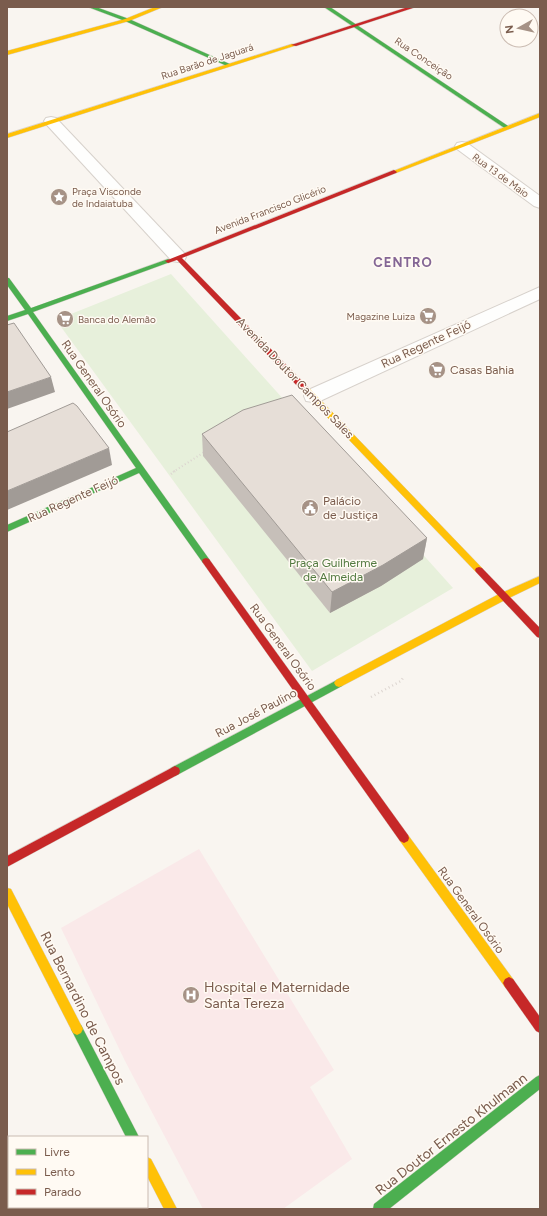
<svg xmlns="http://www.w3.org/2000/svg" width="547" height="1216" viewBox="0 0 547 1216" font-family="Figtree,sans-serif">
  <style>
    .medical { fill: #fae9e9 }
    .green { fill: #e7f0db }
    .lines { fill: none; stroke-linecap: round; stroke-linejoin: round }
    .street-casing { stroke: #d7d1cb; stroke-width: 2 }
    .fast-casing { stroke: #d9d2cb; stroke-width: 1 }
    .slow-casing { stroke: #d9d2cb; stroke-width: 1 }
    .jam-casing { stroke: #d9d2cb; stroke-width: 1 }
    .path-far1 { stroke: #dcd5d0; stroke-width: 2; stroke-dasharray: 1 2.5; stroke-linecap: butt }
    .path { stroke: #dcd5d0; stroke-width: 2.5; stroke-dasharray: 1 3; stroke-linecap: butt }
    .street { fill: #fefefd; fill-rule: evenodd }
    .fast { fill: #4caf50; fill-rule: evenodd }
    .slow { fill: #ffc107; fill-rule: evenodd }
    .jam { fill: #c62828; fill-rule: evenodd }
    .wall { fill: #c6bfb9 }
    .shaded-wall { fill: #a19b96 }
    .building { fill: #e6ded7; stroke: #a19b96 }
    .labels { text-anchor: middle; stroke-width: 3; stroke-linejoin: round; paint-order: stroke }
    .far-street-label { font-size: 10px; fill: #7a5c4d; stroke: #fffaf3 }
    .far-poi-label { font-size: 10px; fill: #7a5c4d; stroke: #fffaf3; text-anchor: start }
    .street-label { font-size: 12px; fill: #7a5c4d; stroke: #fffaf3 }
    .poi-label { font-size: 12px; fill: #7a5c4d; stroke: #fffaf3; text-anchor: start }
    .park-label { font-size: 12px; fill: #537a41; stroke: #fffaf3 }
    .far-district-label { font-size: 13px; font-weight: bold; letter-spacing: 1px; fill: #846695; stroke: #fffaf3 }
    .near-poi-label { font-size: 14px; fill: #7a5c4d; stroke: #fffaf3; text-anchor: start }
    .near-street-label { font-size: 14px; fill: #7a5c4d; stroke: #fffaf3 }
  </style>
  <rect width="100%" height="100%" fill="#f9f5f0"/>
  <path class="medical" d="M199 849 334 1070 310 1087 352 1159 283 1209H203L125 1061 61 928Z"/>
  <path class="green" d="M171 274 453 588 312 671 56 320Z"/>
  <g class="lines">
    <g class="street-casing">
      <g id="street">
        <path d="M51 117 56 118 184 253 186 257 184 261 178 262 172 261 46 124 44 121 46 118Z"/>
        <path d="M462 142 467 143 540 196V208L534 206 457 149 455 146 457 143Z"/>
        <path d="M540 287V299L320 401 313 402 306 401 304 396 306 391Z"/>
      </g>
    </g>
    <g class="fast-casing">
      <g id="fast">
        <path d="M88 7H96L129 19 232 65 227 66 125 21Z"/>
        <path d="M324 7H330L511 128 506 129Z"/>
        <path d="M168 259 170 260V262L33 312 209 559 210 561 209 563H203L139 473 7 532V525L136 468 28 314 7 321V316L25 310 7 285V278H9L31 308Z"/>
        <path d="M339 679 342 680 344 683 342 686 179 774 175 776 171 774 170 771 171 768Z"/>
        <path d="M77 1023 81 1025 139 1137H126L73 1033 71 1029 73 1025Z"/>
        <path d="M540 1075V1089L389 1209H373L374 1204 536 1077Z"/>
      </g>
    </g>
    <g class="slow-casing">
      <g id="slow">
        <path d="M155 7H163L129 21 7 55V51L125 19Z"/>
        <path d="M292 44 297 45 7 138V134Z"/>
        <path d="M540 113V117L396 173 391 172Z"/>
        <path d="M307 388 310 389 482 568 483 570 482 572H476L304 393 303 391Z"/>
        <path d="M540 576V583L505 600 342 686 339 687 336 686 334 683 336 680 499 594Z"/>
        <path d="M404 833 408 835 513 979 515 983 513 987 509 989 505 987 400 841 399 838 400 835Z"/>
        <path d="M7 888 11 889 81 1025 83 1029 81 1033 77 1035 73 1033 7 904Z"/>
        <path d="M147 1157 151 1159 177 1209H164L147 1176Z"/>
      </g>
    </g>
    <g class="jam-casing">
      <g id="jam">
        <path d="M408 7H416L296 46 291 45Z"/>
        <path d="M394 170 397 172 396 173 182 258 310 389V393H304L177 260 168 263 165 261Z"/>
        <path d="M206 558 209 559 408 835 409 838 408 841 404 843 400 841 203 563 202 561 203 559Z"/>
        <path d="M479 567 482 568 540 628V638L537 637 476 572 475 570 476 568Z"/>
        <path d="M175 766 179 768 180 771 179 774 7 867V856Z"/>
        <path d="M509 977 513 979 540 1017V1033L536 1031 505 987 503 983 505 979Z"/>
      </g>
    </g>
    <path class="path-far1" d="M173 472 206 451"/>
    <g class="path">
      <path d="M171 474 175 471"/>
      <path d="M371 697 401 681 403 678"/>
    </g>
    <use href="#street" class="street"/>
    <use href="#fast" class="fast"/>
    <use href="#slow" class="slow"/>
    <use href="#jam" class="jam"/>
  </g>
  <path class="wall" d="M202 434 427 538 423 559 381 586 330 613 203 456Z"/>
  <g class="shaded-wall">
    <path d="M51 377 55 392 7 409V392Z"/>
    <path d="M109 448 112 465 7 510V491Z"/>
    <path d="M427 538 423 559 381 586 330 613 332 592Z"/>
  </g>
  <g class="building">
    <path d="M14 323 51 377 7 392V325Z"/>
    <path d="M292 395 427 538 383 565 332 592 202 434 243 410Z"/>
    <path d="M73 403 77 406 109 448 7 491V432Z"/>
  </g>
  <defs>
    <g id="sight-disc" transform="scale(0.9)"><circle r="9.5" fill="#a69286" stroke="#fffaf3"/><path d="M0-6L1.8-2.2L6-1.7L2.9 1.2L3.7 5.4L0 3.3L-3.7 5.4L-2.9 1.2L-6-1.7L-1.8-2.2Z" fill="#fff"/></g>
    <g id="supermarket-disc" transform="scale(0.9)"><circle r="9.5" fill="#a69286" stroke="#fffaf3"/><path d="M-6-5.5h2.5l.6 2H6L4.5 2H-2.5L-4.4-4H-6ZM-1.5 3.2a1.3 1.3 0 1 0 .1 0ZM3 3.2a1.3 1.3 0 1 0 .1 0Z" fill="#fff"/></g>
    <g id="civic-disc" transform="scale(0.9)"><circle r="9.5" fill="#a69286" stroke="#fffaf3"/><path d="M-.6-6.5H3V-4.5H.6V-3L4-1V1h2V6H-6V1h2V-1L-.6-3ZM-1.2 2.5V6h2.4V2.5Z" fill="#fff"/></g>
    <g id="hospital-disc" transform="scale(0.9)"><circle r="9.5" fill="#a69286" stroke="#fffaf3"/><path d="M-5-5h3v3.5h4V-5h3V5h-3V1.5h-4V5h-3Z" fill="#fff"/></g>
  </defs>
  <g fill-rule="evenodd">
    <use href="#sight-disc" x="59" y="197"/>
    <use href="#supermarket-disc" x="428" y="316"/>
    <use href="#supermarket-disc" x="65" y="319"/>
    <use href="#supermarket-disc" x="437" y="370"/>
    <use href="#civic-disc" x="310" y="508"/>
    <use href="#hospital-disc" x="191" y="995"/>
  </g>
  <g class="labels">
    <g class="far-street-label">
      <text transform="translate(424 58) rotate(34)" y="4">Rua Conceição</text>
      <text transform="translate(207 61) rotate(-18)" y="4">Rua Barão de Jaguará</text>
      <text transform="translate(501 175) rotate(36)" y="4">Rua 13 de Maio</text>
      <text transform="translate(270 209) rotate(-21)" y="4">Avenida Francisco Glicério</text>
    </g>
    <g class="far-poi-label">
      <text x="72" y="195">Praça Visconde<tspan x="72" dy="12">de Indaiatuba</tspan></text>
      <text x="415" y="320" text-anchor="end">Magazine Luiza</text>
      <text x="78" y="323">Banca do Alemão</text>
    </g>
    <g class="street-label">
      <text transform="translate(426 344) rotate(-25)" y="4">Rua Regente Feijó</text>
      <text transform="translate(295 378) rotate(46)" y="4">Avenida Doutor Campos Sales</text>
      <text transform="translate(94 384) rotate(55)" y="4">Rua General Osório</text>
      <text transform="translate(73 499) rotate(-24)" y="4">Rua Regente Feijó</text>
      <text transform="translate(283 647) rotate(54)" y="4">Rua General Osório</text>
      <text transform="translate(256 713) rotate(-28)" y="4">Rua José Paulino</text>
      <text transform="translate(471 910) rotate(54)" y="4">Rua General Osório</text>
    </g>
    <g class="poi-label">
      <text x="450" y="374">Casas Bahia</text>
      <text x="323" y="505">Palácio<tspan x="323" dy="14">de Justiça</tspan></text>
    </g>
    <g class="park-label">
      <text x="333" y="567">Praça Guilherme<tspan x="333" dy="14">de Almeida</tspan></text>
    </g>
    <g class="far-district-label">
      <text x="403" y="267">CENTRO</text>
    </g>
    <g class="near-poi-label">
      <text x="204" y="992">Hospital e Maternidade<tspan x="204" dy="16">Santa Tereza</tspan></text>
    </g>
    <g class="near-street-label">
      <text transform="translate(83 1008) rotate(63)" y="5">Rua Bernardino de Campos</text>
      <text transform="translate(451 1134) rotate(-38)" y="5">Rua Doutor Ernesto Khulmann</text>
    </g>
  </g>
  <rect width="547" height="1216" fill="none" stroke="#7a5c4d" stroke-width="16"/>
  <rect x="8" y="1136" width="140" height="72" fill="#fffaf3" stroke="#cabbb1"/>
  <rect x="16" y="1149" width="20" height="6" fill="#4caf50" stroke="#cabbb1"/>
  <text x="44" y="1156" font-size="12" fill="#7a5c4d">Livre</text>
  <rect x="16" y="1169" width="20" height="6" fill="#ffc107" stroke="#cabbb1"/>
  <text x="44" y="1176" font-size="12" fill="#7a5c4d">Lento</text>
  <rect x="16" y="1189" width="20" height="6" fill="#c62828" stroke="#cabbb1"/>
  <text x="44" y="1196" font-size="12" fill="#7a5c4d">Parado</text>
  <g transform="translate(519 28) rotate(262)"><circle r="19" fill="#fffaf3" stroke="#cabbb1"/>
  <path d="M0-3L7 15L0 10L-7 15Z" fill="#a69286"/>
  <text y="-6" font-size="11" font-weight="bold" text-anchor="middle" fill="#7a5c4d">N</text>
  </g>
</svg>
